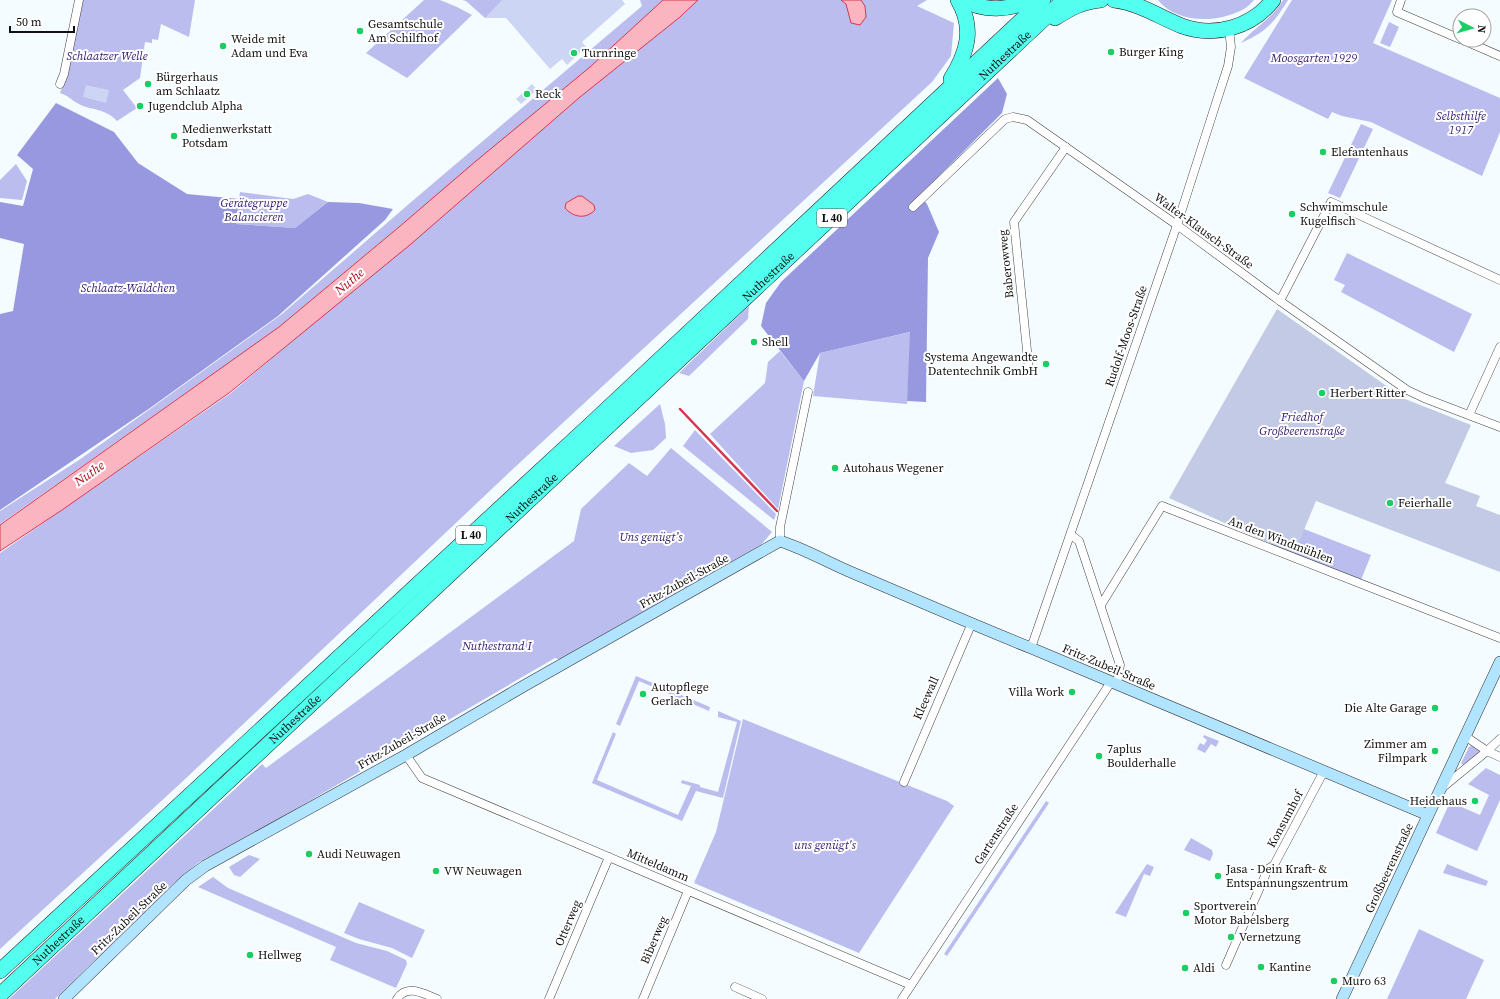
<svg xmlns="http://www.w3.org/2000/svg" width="1500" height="999" viewBox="0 0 1500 999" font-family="'Source Serif 4',serif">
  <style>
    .green { fill: #babdee }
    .forest { fill: #9898e0 }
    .cemetery { fill: #c2cae5 }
    .pitch { fill: #ccd5f4 }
    .water { fill: #fbb5c1; stroke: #d9354e }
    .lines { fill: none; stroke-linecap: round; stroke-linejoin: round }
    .stream { stroke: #d9354e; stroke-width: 2.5 }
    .street-casing { stroke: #444; stroke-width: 9 }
    .secondary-casing { stroke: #333; stroke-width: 12 }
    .highway-casing { stroke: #222; stroke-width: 16 }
    .street { stroke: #fff; stroke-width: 8 }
    .secondary { stroke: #b0e4ff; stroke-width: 11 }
    .highway { stroke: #53ffef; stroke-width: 15 }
    .poi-dot { fill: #1bce64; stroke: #fff; stroke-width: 1.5 }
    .labels { text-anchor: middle; stroke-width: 4; stroke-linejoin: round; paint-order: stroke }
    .shield { fill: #fff; stroke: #585858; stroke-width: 1 }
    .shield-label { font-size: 11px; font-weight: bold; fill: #111 }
    .poi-label { font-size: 12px; fill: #111; stroke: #fff; text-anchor: start }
    .street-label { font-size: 12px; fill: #111; stroke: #fff }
    .park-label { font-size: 12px; font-style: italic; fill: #2f1a70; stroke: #fff }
    .water-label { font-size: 13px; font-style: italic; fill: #af0d20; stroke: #fff }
  </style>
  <rect width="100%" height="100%" fill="#f5fcff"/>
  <g class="green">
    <path d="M80 0H195L189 37 161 24 158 40 152 39V43L145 42 140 78 123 90 137 108 117 121C104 107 90 111 77 103 70 99 69 96 60 93L67 74Z"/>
    <path d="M424 0H440L457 7 472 15 407 78 366 53Z"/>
    <path d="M462 0H519L485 18 466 1Z"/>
    <path d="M640 0H663L590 67 279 327 0 524V511L79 460 282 314 410 203 642 6Z"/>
    <path d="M692 0H927L917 6 954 23 951 56 932 82 514 468 182 782 0 949V553L231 393Z"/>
    <path d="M1158 0H1254C1251 3 1247 8 1242 10 1217 23 1177 24 1158 0Z"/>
    <path d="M1283 0H1288C1274 23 1266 32 1241 43 1254 28 1273 18 1283 0Z"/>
    <path d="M1292 0H1392L1373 43 1500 98V132L1482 176 1371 122 1342 116 1332 112 1328 119 1244 78Z"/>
    <path d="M1389 22 1399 27 1390 47 1380 43Z"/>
    <path d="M1361 124 1373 129 1340 198 1328 193Z"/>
    <path d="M16 164 27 181 22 200 0 198V180Z"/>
    <path d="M240 192 293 199 308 194 328 202 295 228 236 224Z"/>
    <path d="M1347 253 1472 314 1454 352 1341 292 1345 285 1334 280Z"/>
    <path d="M749 306 748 319 689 376 679 373Z"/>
    <path d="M911 332 907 404 813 396 820 353Z"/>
    <path d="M780 351 804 381 778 509 710 434 765 383 768 362Z"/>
    <path d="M660 404 665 424 666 438 653 450 631 453 614 446Z"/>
    <path d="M695 430 776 514 774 520 683 446Z"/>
    <path d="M671 448 772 532 761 545 561 660 555 658 244 839 199 862 173 884 55 999H9L262 764 266 768 574 541 581 509 629 463 647 476Z"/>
    <path d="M1304 529 1371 555 1361 580 1294 554Z"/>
    <path d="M636 676 710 707 709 711 639 681 620 726 616 724Z"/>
    <path d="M718 711 741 721 723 798 696 791 682 821 592 783 613 732 616 734 597 780 678 815 691 786 681 783 682 780 700 785V787L718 792 737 722 718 717Z"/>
    <path d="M743 719 947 801 954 806 859 953 694 883 716 832Z"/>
    <path d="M1204 735 1219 741 1216 747 1211 744 1205 753 1197 749 1200 743 1204 745 1207 740 1203 737Z"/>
    <path d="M1472 745 1479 750 1478 754 1464 766 1461 763 1469 747Z"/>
    <path d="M1486 768 1500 775V800L1477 851 1436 833 1450 802 1480 815 1489 795 1468 784Z"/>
    <path d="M1046 801 1049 803 947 956 944 954Z"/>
    <path d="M1191 838 1212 850 1213 854 1210 861 1184 850Z"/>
    <path d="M249 855 260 859 240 877 234 875 229 867Z"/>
    <path d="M1147 864 1154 867 1150 876 1144 874 1126 917 1115 913Z"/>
    <path d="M1447 864 1488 881 1486 886 1443 873Z"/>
    <path d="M213 877 228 888 356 943 387 951 406 960 407 964 396 988 330 960 336 947 198 887Z"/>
    <path d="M359 902 425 930 412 958 392 948 359 939 344 933Z"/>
    <path d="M1419 929 1484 960 1466 999H1387Z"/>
  </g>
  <g class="forest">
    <path d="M998 78 1007 94 1002 113 920 195 927 204 939 232 928 258 926 402 907 401 910 332 820 353 804 381 761 326 766 303 781 282Z"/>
    <path d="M56 103 114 132 138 163 187 194 239 199 236 224 295 228 328 202 359 203 393 209 385 220 278 316 150 408 0 510V314L13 311 24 244 0 238V202L23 206 33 169 17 155Z"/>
  </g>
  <path class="cemetery" d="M1277 309 1405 399 1471 425 1445 483 1480 496 1476 506 1500 515V572L1316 501 1294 554 1169 498Z"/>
  <g class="pitch">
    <path d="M502 0H622L625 4 582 42 586 47 567 65 562 59 550 69 506 18H485Z"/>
    <path d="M532 84 537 90 521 104 516 99Z"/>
    <path d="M86 85 109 90 106 103 83 97Z"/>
  </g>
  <g class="water">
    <path d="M663 0H698L680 17 580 97 411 244 229 393 62 510 0 551V525L279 327 399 227 476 161 590 67Z"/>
    <path d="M841 0H861L865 6 866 17 860 25 851 23 846 4Z"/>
    <path d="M578 196H582L594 205 595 210C585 220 573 217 565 208L566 203Z"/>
  </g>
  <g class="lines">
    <path class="stream" d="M680 409 777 511"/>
    <g class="street-casing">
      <g id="street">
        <path d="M1401 0 1397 12 1460 39"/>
        <path d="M1463 40 1500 56"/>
        <path d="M60 84 64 74 79 0"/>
        <path d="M913 207 1005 119 1013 117 1027 120 1177 225 1280 301 1407 390 1424 398 1500 427"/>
        <path d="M1280 301 1331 202 1500 280"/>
        <path d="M1029 370 1014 222 1066 147"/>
        <path d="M1469 415 1500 347"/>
        <path d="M1071 535 1079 541 1120 665 1117 684"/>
        <path d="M780 541V527L808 392"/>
        <path d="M1101 605 1162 506 1500 638"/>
        <path d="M1031 648 1177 225 1216 103 1228 66 1231 47 1229 29"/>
        <path d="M1465 736 1487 751 1500 757"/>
        <path d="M406 755 422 778 911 985"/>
        <path d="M904 782 971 625"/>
        <path d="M1442 788 1487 751 1500 739"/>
        <path d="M1226 965 1268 869 1274 865 1324 771"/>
        <path d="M735 987 762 999"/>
        <path d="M397 999C407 983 424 994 437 999"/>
        <path d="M549 999 609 857"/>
        <path d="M643 999 688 891"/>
        <path d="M902 999 1111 682"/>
      </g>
    </g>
    <g class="secondary-casing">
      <g id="secondary">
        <path d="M64 999 186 880 205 866 406 755 522 687 780 541C805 549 829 563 853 573 912 598 971 624 1031 648L1428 815"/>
        <path d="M1342 999 1500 662"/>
      </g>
    </g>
    <g class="highway-casing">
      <g id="highway">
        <path d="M964 0C985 12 1009 10 1031 0"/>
        <path d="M1114 0C1140 3 1159 17 1182 26 1215 38 1252 27 1273 0"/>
        <path d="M1055 18C1071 8 1081 2 1101 0"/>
        <path d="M951 79C967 53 975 29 958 0"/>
        <path d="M0 971 592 423 1043 0"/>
        <path id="s1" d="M0 995 1064 0"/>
      </g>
    </g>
    <use href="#street" class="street"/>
    <use href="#secondary" class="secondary"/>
    <use href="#highway" class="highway"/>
  </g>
  <g class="poi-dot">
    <circle cx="360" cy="31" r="4"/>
    <circle cx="223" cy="46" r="4"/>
    <circle cx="1111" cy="52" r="4"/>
    <circle cx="574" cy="53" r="4"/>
    <circle cx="148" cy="84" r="4"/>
    <circle cx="527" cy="94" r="4"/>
    <circle cx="140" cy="106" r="4"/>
    <circle cx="174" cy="136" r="4"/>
    <circle cx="1323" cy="152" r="4"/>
    <circle cx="1292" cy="214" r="4"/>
    <circle cx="754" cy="342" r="4"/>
    <circle cx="1046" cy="364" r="4"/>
    <circle cx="1322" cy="393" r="4"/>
    <circle cx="835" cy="468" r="4"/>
    <circle cx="1390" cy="503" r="4"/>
    <circle cx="1072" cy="692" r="4"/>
    <circle cx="643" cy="694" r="4"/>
    <circle cx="1435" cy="708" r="4"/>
    <circle cx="1435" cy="751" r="4"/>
    <circle cx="1099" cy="756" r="4"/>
    <circle cx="1475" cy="801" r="4"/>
    <circle cx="309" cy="854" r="4"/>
    <circle cx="436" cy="871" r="4"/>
    <circle cx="1218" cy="876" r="4"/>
    <circle cx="1186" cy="913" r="4"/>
    <circle cx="1231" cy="937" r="4"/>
    <circle cx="250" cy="955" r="4"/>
    <circle cx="1261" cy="967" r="4"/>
    <circle cx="1185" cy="968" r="4"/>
    <circle cx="1334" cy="981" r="4"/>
  </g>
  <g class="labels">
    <g class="shield">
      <rect x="817" y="209" width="30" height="18" rx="3"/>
      <rect x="456" y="526" width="30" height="18" rx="3"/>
    </g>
    <g class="shield-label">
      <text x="832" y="222">L 40</text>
      <text x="471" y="539">L 40</text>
    </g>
    <g class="poi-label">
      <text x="368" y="28">Gesamtschule<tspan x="368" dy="14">Am Schilfhof</tspan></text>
      <text x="231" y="43">Weide mit<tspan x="231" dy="14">Adam und Eva</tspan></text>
      <text x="1119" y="56">Burger King</text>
      <text x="582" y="57">Turnringe</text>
      <text x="156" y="81">Bürgerhaus<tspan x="156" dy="14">am Schlaatz</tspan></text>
      <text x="535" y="98">Reck</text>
      <text x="148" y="110">Jugendclub Alpha</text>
      <text x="182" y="133">Medienwerkstatt<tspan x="182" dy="14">Potsdam</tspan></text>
      <text x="1331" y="156">Elefantenhaus</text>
      <text x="1300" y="211">Schwimmschule<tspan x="1300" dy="14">Kugelfisch</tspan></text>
      <text x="762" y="346">Shell</text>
      <text x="1038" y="361" text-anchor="end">Systema Angewandte<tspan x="1038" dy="14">Datentechnik GmbH</tspan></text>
      <text x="1330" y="397">Herbert Ritter</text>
      <text x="843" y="472">Autohaus Wegener</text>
      <text x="1398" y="507">Feierhalle</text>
      <text x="651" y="691">Autopflege<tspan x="651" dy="14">Gerlach</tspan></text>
      <text x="1064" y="696" text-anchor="end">Villa Work</text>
      <text x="1427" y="712" text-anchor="end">Die Alte Garage</text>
      <text x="1427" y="748" text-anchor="end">Zimmer am<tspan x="1427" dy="14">Filmpark</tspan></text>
      <text x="1107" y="753">7aplus<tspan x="1107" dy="14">Boulderhalle</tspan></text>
      <text x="1467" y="805" text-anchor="end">Heidehaus</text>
      <text x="317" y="858">Audi Neuwagen</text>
      <text x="1226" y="873">Jasa - Dein Kraft- &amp;<tspan x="1226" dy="14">Entspannungszentrum</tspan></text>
      <text x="444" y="875">VW Neuwagen</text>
      <text x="1194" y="910">Sportverein<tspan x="1194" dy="14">Motor Babelsberg</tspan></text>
      <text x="1239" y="941">Vernetzung</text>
      <text x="258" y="959">Hellweg</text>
      <text x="1269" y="971">Kantine</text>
      <text x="1193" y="972">Aldi</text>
      <text x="1342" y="985">Muro 63</text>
    </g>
    <g class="street-label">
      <text dy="4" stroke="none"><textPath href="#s1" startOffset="1376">Nuthestraße</textPath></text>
      <text transform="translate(1204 231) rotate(36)" y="4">Walter-Klausch-Straße</text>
      <text transform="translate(1006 264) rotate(-96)" y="4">Baberowweg</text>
      <text dy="4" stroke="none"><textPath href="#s1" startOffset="1052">Nuthestraße</textPath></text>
      <text transform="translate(1126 336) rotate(-71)" y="4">Rudolf-Moos-Straße</text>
      <text dy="4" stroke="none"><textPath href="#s1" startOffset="728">Nuthestraße</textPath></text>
      <text transform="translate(1281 540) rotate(21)" y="4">An den Windmühlen</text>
      <text transform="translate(684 581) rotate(-29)" y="4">Fritz-Zubeil-Straße</text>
      <text transform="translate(1109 667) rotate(23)" y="4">Fritz-Zubeil-Straße</text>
      <text transform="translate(926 698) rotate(-66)" y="4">Kleewall</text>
      <text dy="4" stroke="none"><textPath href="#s1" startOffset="404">Nuthestraße</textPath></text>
      <text transform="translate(402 741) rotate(-30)" y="4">Fritz-Zubeil-Straße</text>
      <text transform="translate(1285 819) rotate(-62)" y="4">Konsumhof</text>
      <text transform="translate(996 834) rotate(-57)" y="4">Gartenstraße</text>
      <text transform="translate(658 865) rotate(23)" y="4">Mitteldamm</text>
      <text transform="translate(1389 868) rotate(-65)" y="4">Großbeerenstraße</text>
      <text transform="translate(129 918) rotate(-44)" y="4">Fritz-Zubeil-Straße</text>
      <text transform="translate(568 923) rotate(-67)" y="4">Otterweg</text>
      <text dy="4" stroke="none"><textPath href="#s1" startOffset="80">Nuthestraße</textPath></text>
      <text transform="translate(654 940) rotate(-67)" y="4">Biberweg</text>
    </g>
    <g class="park-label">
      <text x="107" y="60">Schlaatzer Welle</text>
      <text x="1314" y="62">Moosgarten 1929</text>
      <text x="1461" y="120">Selbsthilfe<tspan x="1461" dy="14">1917</tspan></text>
      <text x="254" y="207">Gerätegruppe<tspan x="254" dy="14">Balancieren</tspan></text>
      <text x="128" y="292">Schlaatz-Wäldchen</text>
      <text x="1302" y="421">Friedhof<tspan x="1302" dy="14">Großbeerenstraße</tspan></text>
      <text x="651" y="541">Uns genügt’s</text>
      <text x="497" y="650">Nuthestrand I</text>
      <text x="825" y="849">uns genügt's</text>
    </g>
    <g class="water-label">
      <text transform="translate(349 281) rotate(-40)" y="5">Nuthe</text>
      <text transform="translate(89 473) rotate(-35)" y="5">Nuthe</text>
    </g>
  </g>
  <g transform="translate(1472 28) rotate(96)"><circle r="19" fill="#ffffff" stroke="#a0a0a0"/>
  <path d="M0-3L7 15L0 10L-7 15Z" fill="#1bce64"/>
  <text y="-6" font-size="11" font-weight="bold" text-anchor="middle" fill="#111111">N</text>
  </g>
  <path d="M10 26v6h64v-6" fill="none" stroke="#111111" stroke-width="2"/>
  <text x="16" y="26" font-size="12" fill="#111111" stroke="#ffffff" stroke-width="3" paint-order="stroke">50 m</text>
</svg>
